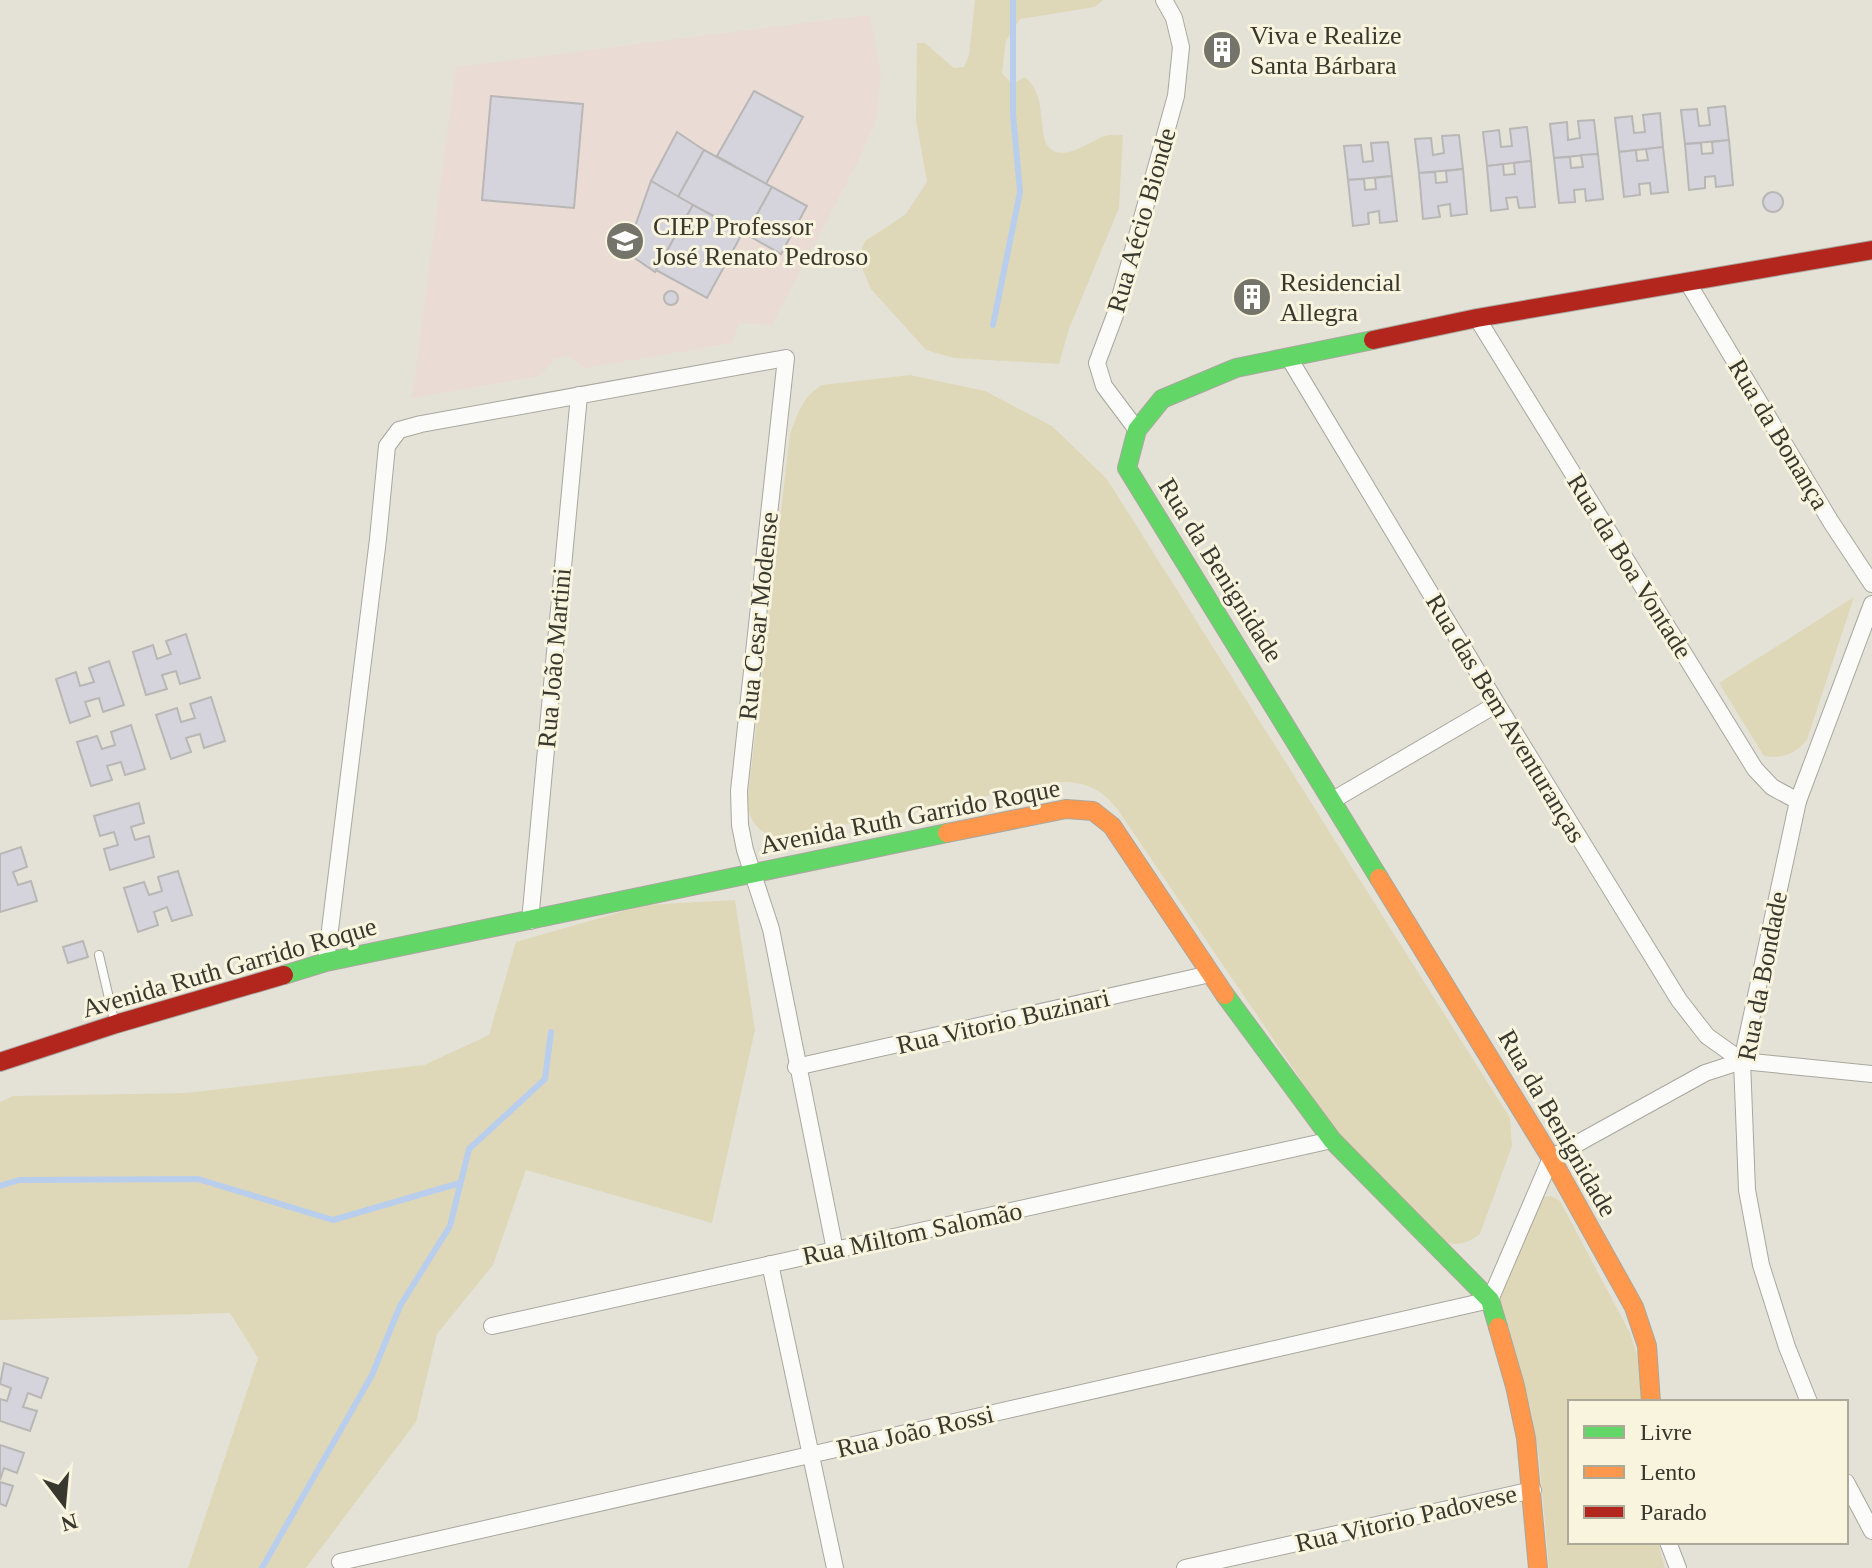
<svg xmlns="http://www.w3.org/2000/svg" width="1872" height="1568" viewBox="0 0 1872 1568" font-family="Georgia,serif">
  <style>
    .education { fill: #eadbd5 }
    .green { fill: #ded8b9 }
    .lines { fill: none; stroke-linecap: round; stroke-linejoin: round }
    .stream { stroke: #b9ceed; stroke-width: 6 }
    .building { fill: #d5d4dd; stroke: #b8b7b5; stroke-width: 2 }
    .lane-casing { stroke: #a9a79e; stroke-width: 10 }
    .street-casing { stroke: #a9a79e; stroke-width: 18 }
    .fast-casing { stroke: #a9a79e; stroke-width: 20 }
    .slow-casing { stroke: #a9a79e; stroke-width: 20 }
    .jam-casing { stroke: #a9a79e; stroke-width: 20 }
    .lane { stroke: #fbfbf9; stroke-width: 8 }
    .street { stroke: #fbfbf9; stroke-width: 16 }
    .fast { stroke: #63d668; stroke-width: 18 }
    .slow { stroke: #ff974d; stroke-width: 18 }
    .jam { stroke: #b3261e; stroke-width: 18 }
    .labels { text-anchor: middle; stroke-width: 6; stroke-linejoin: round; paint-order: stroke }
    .poi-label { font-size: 26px; fill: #39382f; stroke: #f8f4de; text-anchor: start }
    .street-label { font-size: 26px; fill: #39382f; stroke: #f8f4de }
  </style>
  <rect width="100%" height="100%" fill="#e4e2d7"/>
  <path class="education" d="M870 15 881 73 877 117 859 159 772 325 739 323 732 343 585 368 568 356 555 359 540 376 412 398 456 67Z"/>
  <g class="green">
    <path d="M975 0H1103L1095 7 1020 19 1006 41 1002 73 1012 84 1025 77C1050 97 1035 139 1052 150 1067 160 1090 141 1105 136 1111 134 1117 135 1123 135L1119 208 1069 329 1059 364 954 358 926 350 871 289 858 259 865 241 906 214 927 182 916 120 917 43H925L954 68 964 67 969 55Z"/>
    <path d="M910 375 985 391 1052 426 1107 479 1510 1118 1512 1146 1480 1234C1467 1244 1458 1246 1442 1242L1332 1126 1118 810C1101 788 1084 781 1056 782L778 838C760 834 751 823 747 805L790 434C798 413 802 397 822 385Z"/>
    <path d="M1854 597 1807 740C1795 754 1783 759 1764 756L1719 683Z"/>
    <path d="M735 900 755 1030 712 1223 526 1170 493 1265 437 1334 416 1422 306 1568H188L258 1358 230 1313 0 1320V1102L13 1096 186 1093 424 1065 489 1035 516 942 645 905Z"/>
    <path d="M1551 1196 1560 1201 1630 1333 1642 1369 1644 1402H1570V1542H1658L1665 1568H1549L1539 1458 1531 1410 1499 1295 1541 1197Z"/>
  </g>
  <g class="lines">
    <g class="stream">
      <path d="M993 325 1020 192 1013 114V0"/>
      <path d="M0 1186 19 1180 198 1179 333 1220 460 1183"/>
      <path d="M262 1568 372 1375 400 1306 450 1226 469 1149 545 1079 551 1032"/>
    </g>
  </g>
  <g class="building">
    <path d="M1234 38 1236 58 1210 61 1207 41Z"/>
    <path d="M754 91 803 117 766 184 717 156Z"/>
    <path d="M491 96 583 104 574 208 482 200Z"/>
    <path d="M1725 106 1729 140 1685 144 1681 110 1697 109 1699 126 1710 125 1708 108Z"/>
    <path d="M1660 113 1663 147 1619 152 1615 118 1632 116 1634 133 1645 132 1643 115Z"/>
    <path d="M1594 120 1598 154 1554 158 1550 124 1567 122 1568 140 1580 138 1578 121Z"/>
    <path d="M1527 127 1531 161 1487 166 1483 132 1499 130 1501 147 1512 146 1510 129Z"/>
    <path d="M677 132 704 150 678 197 651 181Z"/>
    <path d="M1459 135 1463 169 1419 173 1415 139 1431 138 1433 155 1444 153 1442 136Z"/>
    <path d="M1729 140 1733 185 1716 187 1715 176 1705 177V188L1689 190 1685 144 1701 143 1702 154 1713 153 1712 142Z"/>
    <path d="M1388 142 1392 176 1348 180 1344 146 1361 145 1363 162 1373 161 1371 143Z"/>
    <path d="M1663 147 1668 192 1651 194 1650 183 1639 184 1640 195 1624 197 1619 152 1636 150 1637 161 1648 160 1646 149Z"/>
    <path d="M704 150 772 187 746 234 678 197Z"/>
    <path d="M1598 154 1603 199 1586 201 1585 189 1574 190 1575 202 1559 203 1554 158 1570 157 1571 168 1583 167 1581 155Z"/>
    <path d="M1531 161 1535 207 1519 208 1517 197 1506 198 1508 209 1491 211 1487 166 1503 164 1504 175 1515 174 1514 163Z"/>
    <path d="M1463 169 1467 214 1451 216 1450 204 1438 206 1440 217 1423 219 1419 173 1435 172 1436 183 1447 182 1446 171Z"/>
    <path d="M1392 176 1397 221 1380 223 1379 211 1368 213 1369 224 1353 226 1348 180 1364 179 1365 190 1376 189 1375 178Z"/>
    <path d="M651 181 693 205 655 272 626 252Z"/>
    <path d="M772 187 807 206 781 254 746 234Z"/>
    <circle cx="1773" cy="202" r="10"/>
    <path d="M693 205 743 232 707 298 656 270Z"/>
    <path d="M1261 290 1262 301 1243 303 1241 293Z"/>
    <circle cx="671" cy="298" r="7"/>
    <path d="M186 634 200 678 180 684 176 671 162 675 167 689 146 695 133 652 153 645 157 659 171 654 166 641Z"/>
    <path d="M109 661 124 705 103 712 99 698 85 702 90 716 70 723 56 679 76 672 80 686 94 682 89 668Z"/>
    <path d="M211 697 225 741 204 748 200 734 186 738 191 752 171 759 156 715 177 708 181 722 195 718 190 704Z"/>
    <path d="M131 725 145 769 125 775 121 762 107 766 112 780 91 786 77 742 97 736 102 749 115 745 111 732Z"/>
    <path d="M139 803 144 823 131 827 135 840 149 836 154 857 110 870 104 849 118 845 114 832 100 836 94 816Z"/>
    <path d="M21 847 27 867 13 872 18 885 31 881 37 901 0 912V854Z"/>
    <path d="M178 871 192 915 172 921 167 907 154 912 158 925 138 932 124 888 144 882 149 895 162 891 158 877Z"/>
    <path d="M83 941 88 957 68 963 63 947Z"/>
    <path d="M4 1363 48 1378 41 1398 28 1393 23 1407 37 1411 30 1431 0 1421V1399L7 1401 11 1388 0 1384Z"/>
    <path d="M0 1445 24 1453 17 1473 4 1468 0 1480Z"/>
    <path d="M0 1482 13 1486 6 1506 0 1504Z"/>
  </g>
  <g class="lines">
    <g class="lane-casing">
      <path id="lane" d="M99 955 115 1024"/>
    </g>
    <g class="street-casing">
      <g id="street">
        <path d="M1688 283 1831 522 1872 584"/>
        <path d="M1477 318 1755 769 1772 787 1798 801"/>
        <path d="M1289 358 1497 704 1679 1000 1707 1036 1742 1061"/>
        <path d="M1137 430 1104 386 1097 363 1115 315 1176 96 1181 47 1174 18 1164 0"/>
        <path d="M1333 800 1497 704"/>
        <path d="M530 921 579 395"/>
        <path d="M326 962 378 539 387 446 399 430 421 424 786 358 739 791 740 825 745 850 771 929 835 1250"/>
        <path d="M796 1067 1210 974"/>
        <path d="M770 1264 835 1568"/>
        <path d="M492 1326 1332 1140"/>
        <path d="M1809 1402 1787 1347 1761 1265 1747 1190 1742 1061 1798 801 1872 604"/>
        <path d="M1846 1482 1872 1531"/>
        <path d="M1668 1542 1678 1568"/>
        <path d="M340 1562 1490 1300 1551 1158 1705 1073 1742 1061 1872 1074"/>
        <path d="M1185 1568 1533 1490"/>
      </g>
    </g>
    <g class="fast-casing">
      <g id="fast">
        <path d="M1373 340 1236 368 1162 399 1137 430 1127 468 1379 878"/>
        <path d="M284 975 326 962 947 833"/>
        <path d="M1225 995 1332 1140 1490 1300 1498 1327"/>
      </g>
    </g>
    <g class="slow-casing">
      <g id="slow">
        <path d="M947 833 1066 809 1093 811 1112 826 1225 995"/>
        <path d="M1379 878 1551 1158 1634 1307 1647 1346 1651 1402"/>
        <path d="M1498 1327 1515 1386 1526 1438 1538 1568"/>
      </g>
    </g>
    <g class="jam-casing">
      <g id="jam">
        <path d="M1373 340 1477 318 1872 250"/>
        <path d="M0 1062 116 1024 284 975"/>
      </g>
    </g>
    <use href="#lane" class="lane"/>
    <use href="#street" class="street"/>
    <use href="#fast" class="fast"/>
    <use href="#slow" class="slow"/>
    <use href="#jam" class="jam"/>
  </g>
  <defs>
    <g id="building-disc" transform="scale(2)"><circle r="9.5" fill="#75746a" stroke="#f8f4de"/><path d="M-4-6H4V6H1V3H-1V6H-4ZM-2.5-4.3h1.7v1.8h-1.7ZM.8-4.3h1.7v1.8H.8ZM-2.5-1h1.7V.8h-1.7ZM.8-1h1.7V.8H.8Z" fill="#fff"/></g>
    <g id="school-disc" transform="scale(2)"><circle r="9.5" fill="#75746a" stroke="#f8f4de"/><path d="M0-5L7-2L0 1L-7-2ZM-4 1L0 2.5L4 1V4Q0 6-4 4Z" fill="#fff"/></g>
  </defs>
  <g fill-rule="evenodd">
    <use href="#building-disc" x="1222" y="50"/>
    <use href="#school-disc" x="625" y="241"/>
    <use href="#building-disc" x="1252" y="297"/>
  </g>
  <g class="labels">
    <g class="poi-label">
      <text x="1250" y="44">Viva e Realize<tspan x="1250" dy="30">Santa Bárbara</tspan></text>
      <text x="653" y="235">CIEP Professor<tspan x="653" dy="30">José Renato Pedroso</tspan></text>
      <text x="1280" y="291">Residencial<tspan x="1280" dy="30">Allegra</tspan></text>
    </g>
    <g class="street-label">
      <text transform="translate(1141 220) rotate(-74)" y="9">Rua Aécio Bionde</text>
      <text transform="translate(1779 434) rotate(59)" y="9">Rua da Bonança</text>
      <text transform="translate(1630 566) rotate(58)" y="9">Rua da Boa Vontade</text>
      <text transform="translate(1221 570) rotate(58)" y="9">Rua da Benignidade</text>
      <text transform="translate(758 616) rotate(-84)" y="9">Rua Cesar Modense</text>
      <text transform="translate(554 658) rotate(-85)" y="9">Rua João Martini</text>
      <text transform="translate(1506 718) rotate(59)" y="9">Rua das Bem Aventuranças</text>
      <text transform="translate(910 816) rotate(-11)" y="9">Avenida Ruth Garrido Roque</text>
      <text transform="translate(229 967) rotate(-16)" y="9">Avenida Ruth Garrido Roque</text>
      <text transform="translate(1762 976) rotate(-79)" y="9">Rua da Bondade</text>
      <text transform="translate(1003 1021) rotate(-13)" y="9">Rua Vitorio Buzinari</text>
      <text transform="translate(1558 1123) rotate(60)" y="9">Rua da Benignidade</text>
      <text transform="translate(912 1233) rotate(-12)" y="9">Rua Miltom Salomão</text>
      <text transform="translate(915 1431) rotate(-13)" y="9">Rua João Rossi</text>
      <text transform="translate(1406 1518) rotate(-13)" y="9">Rua Vitorio Padovese</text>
    </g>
  </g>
  <rect x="1568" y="1400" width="280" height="144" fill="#f8f4de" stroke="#aca998" stroke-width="2"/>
  <rect x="1584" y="1426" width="40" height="12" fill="#63d668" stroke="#aca998" stroke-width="2"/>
  <text x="1640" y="1440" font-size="24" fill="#39382f">Livre</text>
  <rect x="1584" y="1466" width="40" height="12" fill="#ff974d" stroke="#aca998" stroke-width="2"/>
  <text x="1640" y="1480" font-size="24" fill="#39382f">Lento</text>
  <rect x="1584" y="1506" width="40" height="12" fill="#b3261e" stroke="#aca998" stroke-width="2"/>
  <text x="1640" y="1520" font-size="24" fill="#39382f">Parado</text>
  <g transform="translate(64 1504) rotate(164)" stroke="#f8f4de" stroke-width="6" paint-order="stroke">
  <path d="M0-6L14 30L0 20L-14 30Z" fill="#39382f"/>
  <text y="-12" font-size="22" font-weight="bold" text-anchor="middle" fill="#39382f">N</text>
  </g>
</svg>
